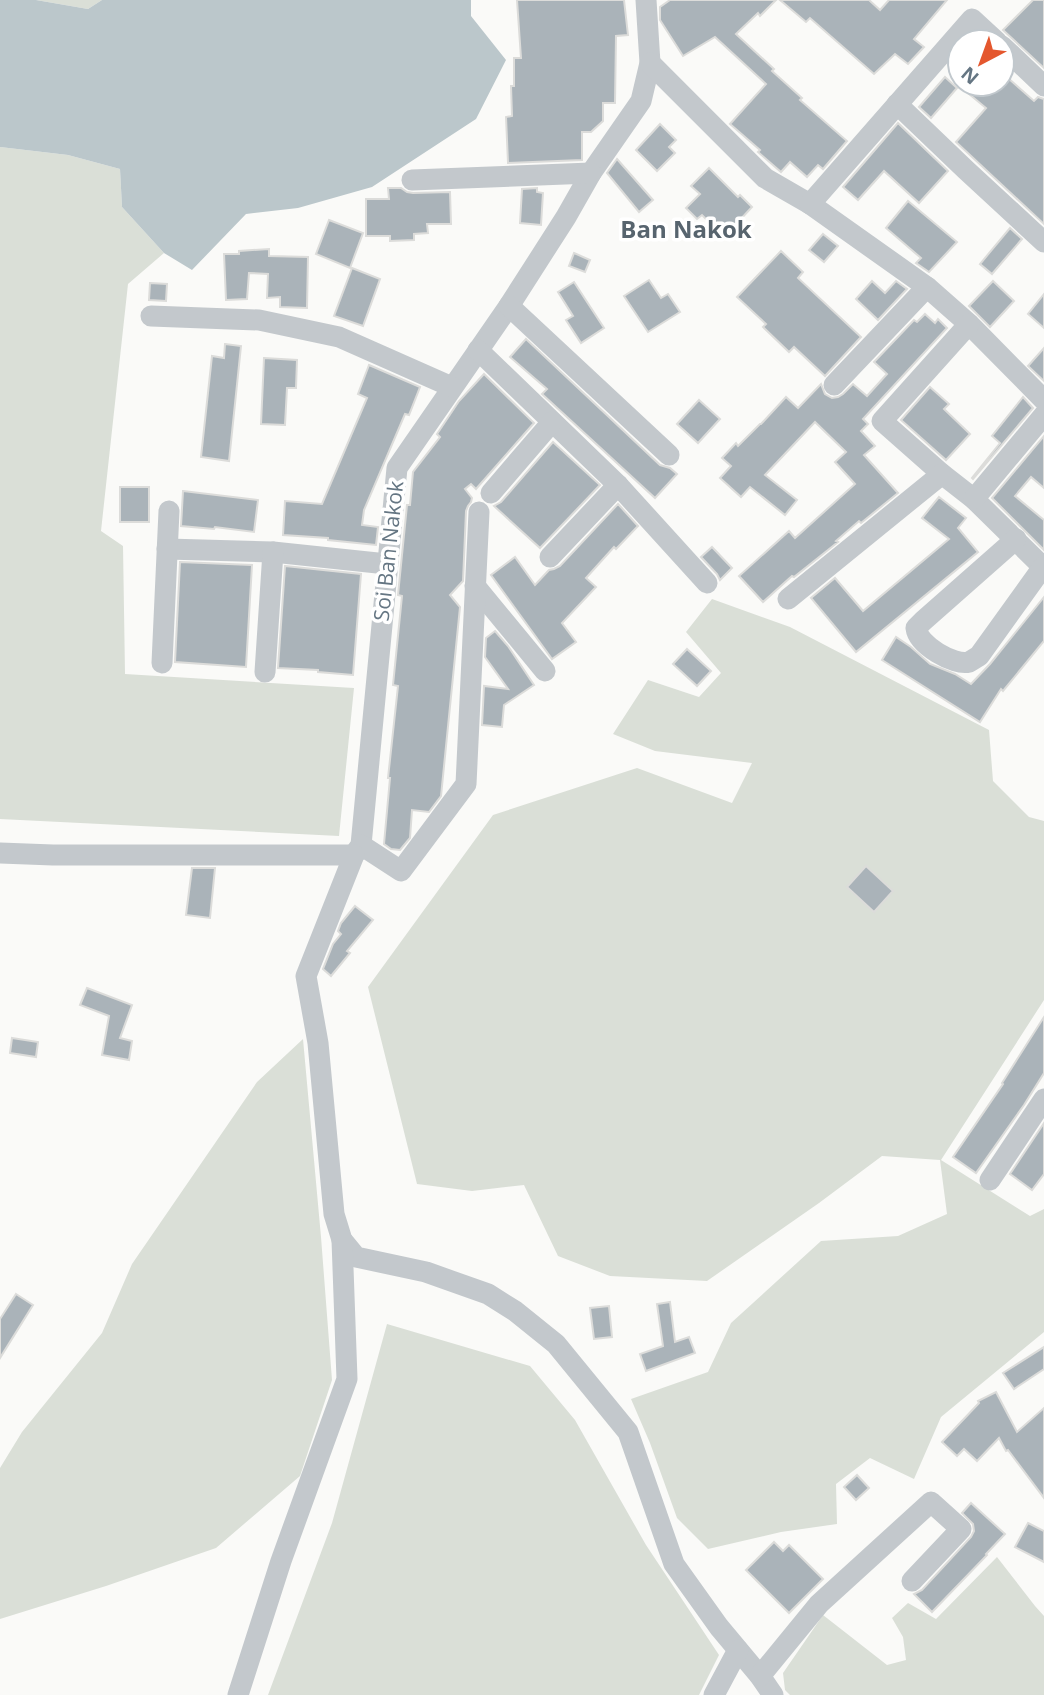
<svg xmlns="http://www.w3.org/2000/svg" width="1044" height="1695" viewBox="0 0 1044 1695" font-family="'Open Sans',sans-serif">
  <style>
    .green { fill: #dadfd7 }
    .water { fill: #bbc7cb }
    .building { fill: #aab3b9; stroke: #dcdcda; stroke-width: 2 }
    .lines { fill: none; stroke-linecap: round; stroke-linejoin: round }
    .minor { stroke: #c3c8cc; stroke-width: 21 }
    .labels { text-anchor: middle; stroke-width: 7; stroke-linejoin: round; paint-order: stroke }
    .street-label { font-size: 21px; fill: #657683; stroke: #fff }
    .quarter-label { font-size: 24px; font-weight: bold; fill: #57646e; stroke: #fff }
  </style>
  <rect width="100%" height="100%" fill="#fafaf8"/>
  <g class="green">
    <path d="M36 0H102L88 9Z"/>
    <path d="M0 147 68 155 120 169 122 207 164 253 128 284 101 531 123 546 125 674 354 688 339 836 0 819Z"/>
    <path d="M712 599 790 627 989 730 993 781 1029 817 1044 821V1000L941 1160 1030 1216 1044 1209V1332L941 1417 914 1479 870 1458 836 1484 837 1524 781 1532 708 1549 677 1518 650 1443 631 1399 708 1372 731 1323 821 1241 898 1236 947 1214 940 1160 882 1156 819 1203 707 1281 610 1276 558 1256 524 1185 472 1191 417 1184 368 987 493 815 637 768 732 803 752 763 655 751 613 734 648 680 699 697 721 673 686 632Z"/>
    <path d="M303 1039 321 1237 332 1380 300 1476 216 1548 106 1586 0 1619V1468L22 1432 102 1333 132 1264 257 1082Z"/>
    <path d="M387 1324 530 1366 575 1420 646 1545 719 1655 699 1695H268L332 1523Z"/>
    <path d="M997 1557 1035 1606 1044 1616V1695H790L785 1690 783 1673 823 1615 887 1665 906 1660 903 1637 892 1618 908 1603 936 1619Z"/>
  </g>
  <path class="water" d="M0 0H36L88 9 102 0H471V16L506 60 476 119 372 187 298 208 246 214 192 270 164 253 122 207 120 169 68 155 0 147Z"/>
  <g class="building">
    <path d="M517 0H624L628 35 616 36 615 103H603V121L591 132H582V160L508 163 506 117 512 116 511 86H514V58H521Z"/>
    <path d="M670 0H776L760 16 758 13 736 34 774 69 772 71 802 98 800 100 847 141 823 169 818 165 807 177 790 162 781 172 758 152 760 150 730 124 766 84 715 37 683 56 660 20V7Z"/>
    <path d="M780 0H869L880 10 889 0H947L914 39 924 47 908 64 895 54 874 74 810 18 806 22Z"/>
    <path d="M1033 0H1044V68L1003 30Z"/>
    <path d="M1002 64 1012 74 1008 78 1034 101 1038 97 1044 99V224L956 142 986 108 957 84H1002Z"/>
    <path d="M945 77 957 88 931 118 919 107Z"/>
    <path d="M898 123 948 171 919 203 884 171 858 200 843 187Z"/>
    <path d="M660 124 676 140 669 147 675 153 657 171 636 150Z"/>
    <path d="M617 159 653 200 639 212 607 173Z"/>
    <path d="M709 168 738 197 740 195 752 207 724 237 702 215 697 219 686 208 700 194 691 186Z"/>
    <path d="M388 188H401L407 192 413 193 450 192 451 224H427L428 233 414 234V240L390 241V236H366V199H389Z"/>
    <path d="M537 188V192L543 193 541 225 520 223 522 189Z"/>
    <path d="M908 201 957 242 929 272 916 263 921 258 886 228Z"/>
    <path d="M329 220 363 233 350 268 316 254Z"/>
    <path d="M1010 228 1022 239 992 274 980 264Z"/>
    <path d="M823 234 838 246 824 262 809 250Z"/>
    <path d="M269 249V256L308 257 307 308 280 307V297L267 298 268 274 249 273 247 299 226 300 224 254H239V251Z"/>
    <path d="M781 251 803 272 798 278 861 337 825 376 794 347 789 352 763 327 766 324 737 297Z"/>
    <path d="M574 253 590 260 585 272 569 266Z"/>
    <path d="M352 268 380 279 363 326 334 316Z"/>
    <path d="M649 280 661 298 668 294 680 312 648 332 624 296Z"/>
    <path d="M872 281 885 293 896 281 907 289 878 320 856 299Z"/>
    <path d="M993 281 1014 301 990 327 969 306Z"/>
    <path d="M574 282 604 328 581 343 566 320 573 316 558 292Z"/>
    <path d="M150 283 167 284 166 301 149 300Z"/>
    <path d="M1044 294V328L1028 314Z"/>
    <path d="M925 314 935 323 938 319 947 328 863 419 868 424 861 431 875 446 864 455 898 493 861 523 859 521 836 541 838 542 794 577 792 576 763 602 739 576 789 531 795 538 855 484 835 462 846 452 815 422 765 475 797 500 785 515 750 487 741 497 720 478 731 466 722 458 736 443 738 446 760 424H761L786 397 798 408 821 384 825 394 832 398 838 397 843 394 853 384 867 396 887 374 874 362 914 320 917 322Z"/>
    <path d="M526 339 660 465 670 468 677 474 655 498 542 394 547 389 510 357Z"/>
    <path d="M225 344 241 346 229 461 201 457 212 356 224 358Z"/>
    <path d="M1044 348V381L1028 366Z"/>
    <path d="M264 358 297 360 296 388H287L285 425 261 424Z"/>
    <path d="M369 365 420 387 409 415 405 414 364 510 362 525 378 527 376 545 328 540V538L283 535 285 501 322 504 367 398 358 394Z"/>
    <path d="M484 374 534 423 476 489 471 484 465 489 472 498 471 502 468 506 466 511 463 581 450 595 460 607 441 796 429 812 412 810 410 838 400 850 391 849 384 844 390 778H388L398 686 393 685 402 596 398 595 407 505H410L413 472 440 437 437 434 459 401Z"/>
    <path d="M930 387 949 404 944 409 970 434 946 460 901 420Z"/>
    <path d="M1023 397 1033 408 973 479 972 478 1000 443 992 436Z"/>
    <path d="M699 400 720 419 698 443 677 424Z"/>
    <path d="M1044 436V488L1031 477 1015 496 1044 520V550L992 498Z"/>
    <path d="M553 442 600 485 540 548 494 506 501 502Z"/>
    <rect x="120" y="487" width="29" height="35"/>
    <path d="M183 491 258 500 254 532 215 527 214 529 181 526Z"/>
    <path d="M939 497 966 518 958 528 978 552 856 652 811 598 835 578 863 611 949 539 922 518Z"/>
    <path d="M618 504 638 526 616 549 614 547 586 578 596 587 562 623 576 642 552 659 491 575 515 557 535 585 549 570 554 569 560 566Z"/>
    <path d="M712 547 732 568 720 580 717 574 701 557Z"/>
    <path d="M180 562 252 565 246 667 175 662Z"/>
    <path d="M285 566 361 574 353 675 318 672V670L278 668Z"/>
    <path d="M1044 597V641L1003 691 1001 689 980 722 882 660 896 637 911 647 930 664 955 674 971 684 990 664Z"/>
    <path d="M495 631 508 646 534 685 504 705 502 727 482 725 484 686 508 689 485 657 486 638Z"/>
    <path d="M687 649 711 671 697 686 673 664Z"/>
    <path d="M866 866 893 891 874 912 847 887Z"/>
    <path d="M192 868H215L210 918 186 915Z"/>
    <path d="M355 906 373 920 347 951 350 953 331 976 323 969 333 944 341 934 338 931 341 923Z"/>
    <path d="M87 988 132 1005 120 1038 132 1041 129 1060 102 1055 109 1016 80 1005Z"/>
    <path d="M1044 1017V1073L1024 1105 976 1173 953 1157 1003 1084 1002 1083Z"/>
    <path d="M12 1038 38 1042 36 1057 10 1053Z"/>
    <path d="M1044 1123V1174L1032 1190 1010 1174Z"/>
    <path d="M16 1294 33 1305 0 1358V1319Z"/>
    <path d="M670 1302 675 1342 689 1337 695 1353 646 1371 640 1354 663 1346 657 1304Z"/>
    <path d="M609 1306 612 1337 594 1339 590 1308Z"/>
    <path d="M1044 1347V1369L1014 1389 1003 1373Z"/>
    <path d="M996 1392 1017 1432 1044 1408V1498L1008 1450 1006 1451 999 1438 977 1461 964 1449 957 1456 942 1442 979 1403 978 1401Z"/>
    <path d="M857 1475 869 1488 856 1500 844 1487Z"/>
    <path d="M971 1503 1005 1534 986 1554 987 1555 932 1612 914 1594 922 1590 971 1537 974 1531 973 1524 962 1513Z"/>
    <path d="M1028 1523 1044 1531V1562L1015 1547Z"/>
    <path d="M774 1542 783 1551 789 1545 823 1579 789 1613 746 1570Z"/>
  </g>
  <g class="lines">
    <g class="minor">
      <path d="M646 0 650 63 641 101 591 173 566 217 509 306 397 468 361 845 354 855 306 976 318 1043 334 1214 342 1240 356 1257 426 1272 488 1294 515 1311 556 1344 628 1432 674 1564 719 1627 760 1676 773 1695"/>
      <path d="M1002 46 1044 86"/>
      <path d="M650 63 765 178 810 204 927 287 969 324 1044 400"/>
      <path d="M897 104 966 170 1044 242"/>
      <path d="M412 180 591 173"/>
      <path d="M810 204 972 19 997 42"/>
      <path d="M509 306 669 455"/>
      <path d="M151 316 259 320 339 337 452 387"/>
      <path d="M969 324 882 421 942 474 974 499 1043 567 1044 565"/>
      <path d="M478 350 618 485 707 583"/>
      <path d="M834 385 927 287"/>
      <path d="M491 493 552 422"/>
      <path d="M974 499 1044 415"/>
      <path d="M1016 539 923 621 916 628C918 645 954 666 969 662 971 661 977 657 979 656L1043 567"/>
      <path d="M167 549 273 552 387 564"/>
      <path d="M550 557 618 485"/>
      <path d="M475 586 545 671"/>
      <path d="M788 599 942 474"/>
      <path d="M162 663 169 511"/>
      <path d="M265 672 273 552"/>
      <path d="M361 845 401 871 466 784 479 512"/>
      <path d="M0 853 53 855H354"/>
      <path d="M990 1180 1044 1099"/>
      <path d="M760 1676 819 1604 931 1502 961 1529 912 1581"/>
      <path d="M238 1695 281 1561 347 1379 342 1240"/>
      <path d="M714 1695 738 1650"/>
    </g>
  </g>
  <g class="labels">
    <g class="street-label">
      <text transform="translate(389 551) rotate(-84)" y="7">Soi Ban Nakok</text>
    </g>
    <g class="quarter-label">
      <text x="686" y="238">Ban Nakok</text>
    </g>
  </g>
  <g transform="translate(981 63) rotate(221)"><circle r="33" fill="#ffffff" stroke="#c1c8cd" stroke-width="2"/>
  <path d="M0-5L12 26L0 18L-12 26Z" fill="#e4572e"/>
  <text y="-10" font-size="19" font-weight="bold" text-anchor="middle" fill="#657683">N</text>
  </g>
</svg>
